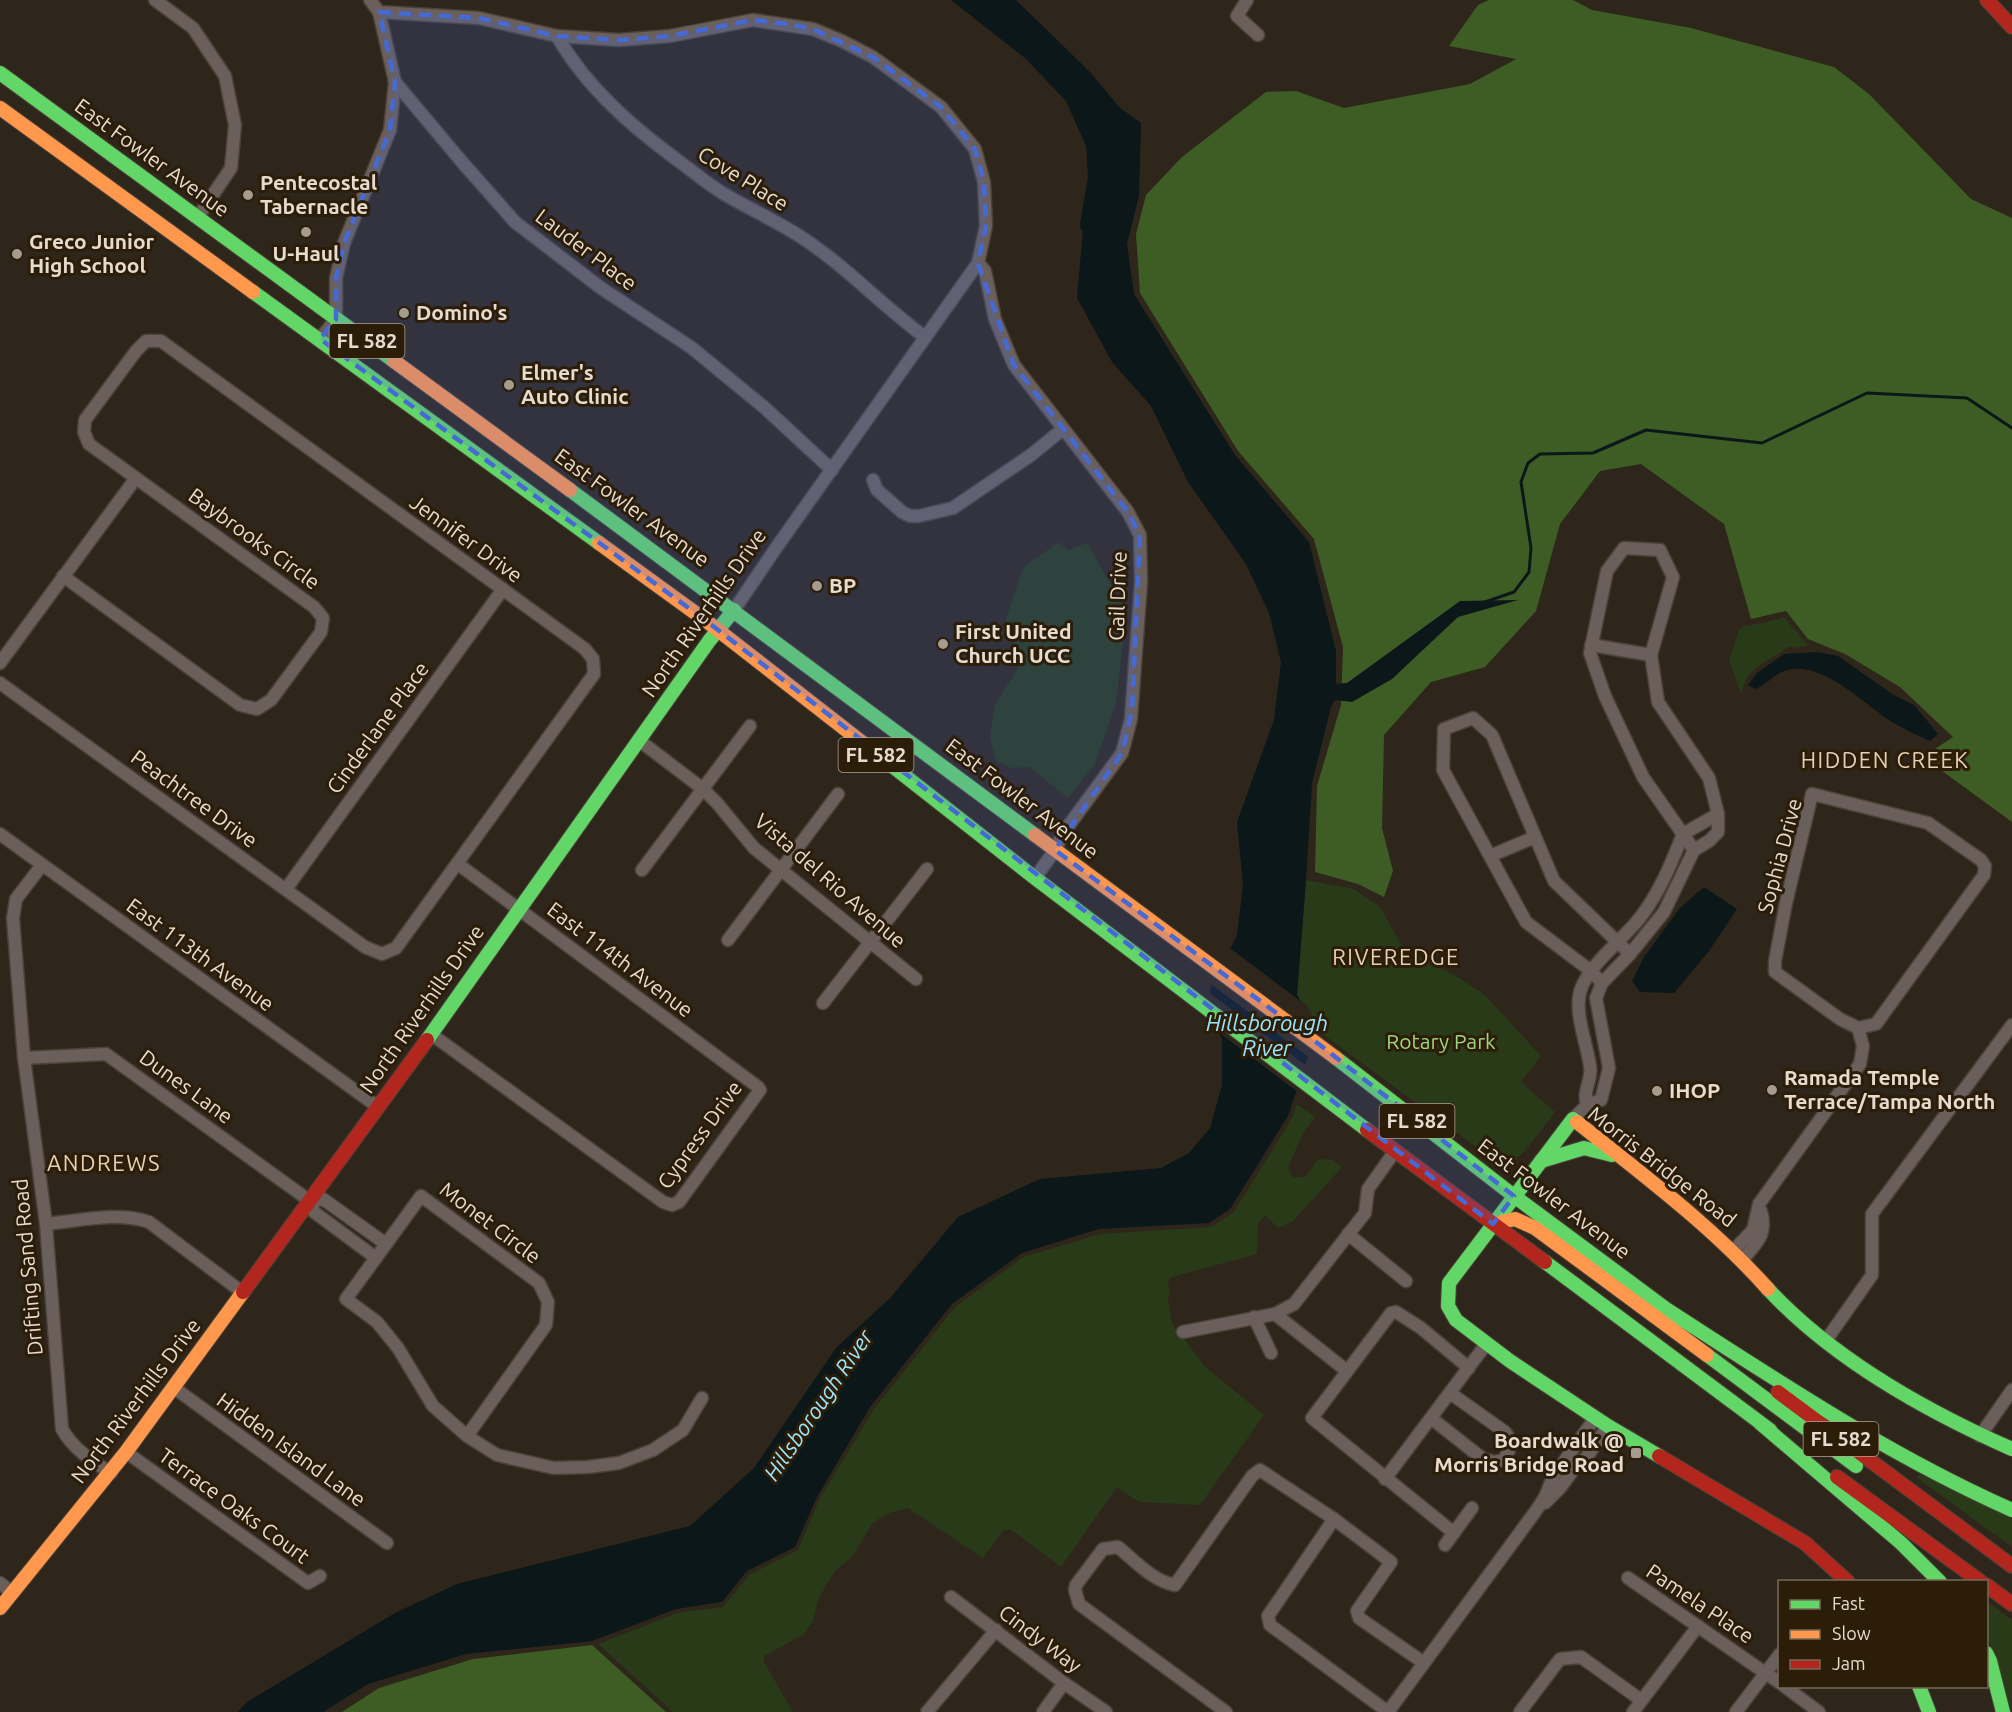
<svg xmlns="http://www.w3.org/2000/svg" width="2012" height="1712" viewBox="0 0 2012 1712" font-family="Ubuntu,sans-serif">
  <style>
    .green { fill: #283a18 }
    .forest { fill: #3e5d25 }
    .water { fill: #0b1719 }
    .pier { fill: #2e261a }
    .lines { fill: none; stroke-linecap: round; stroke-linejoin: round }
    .stream { stroke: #0b1719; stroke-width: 3 }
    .river { stroke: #0b1719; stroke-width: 18 }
    .street-casing { stroke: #4a4239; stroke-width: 15 }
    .fast-casing { stroke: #4a4239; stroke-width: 16 }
    .slow-casing { stroke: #4a4239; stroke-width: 16 }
    .jam-casing { stroke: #4a4239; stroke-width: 16 }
    .street { stroke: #6a5f5b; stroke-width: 12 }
    .fast { stroke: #63d668; stroke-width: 14 }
    .slow { stroke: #ff974d; stroke-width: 14 }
    .jam { stroke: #b3261e; stroke-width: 14 }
    .marked { fill: #456ad6; fill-opacity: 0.2; stroke: #456ad6; stroke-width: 4.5; stroke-dasharray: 12 8; stroke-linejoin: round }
    .poi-dot { fill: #a59c90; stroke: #2c1d08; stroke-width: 2 }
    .labels { text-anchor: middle; stroke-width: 6; stroke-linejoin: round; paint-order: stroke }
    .shield { fill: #2c1d08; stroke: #aea293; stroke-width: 1.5 }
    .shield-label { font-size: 20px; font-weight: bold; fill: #e5dbcf }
    .street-label { font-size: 21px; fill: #e5dbcf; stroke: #2c1d08 }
    .poi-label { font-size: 21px; font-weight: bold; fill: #e5dbcf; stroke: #2c1d08; text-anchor: start }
    .park-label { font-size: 21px; fill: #9ed67d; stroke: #2c1d08 }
    .neighbourhood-label { font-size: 22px; letter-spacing: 1.5px; fill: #e5d0b7; stroke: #2c1d08 }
    .water-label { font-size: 22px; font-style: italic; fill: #9ce5fc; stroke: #2c1d08 }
  </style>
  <rect width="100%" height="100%" fill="#2e261a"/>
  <g class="green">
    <path d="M1059 542 1068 550 1087 543 1126 612 1116 703 1095 764 1068 798 1029 767 1011 768 996 761 990 737 995 704 1016 672 1023 655 1018 646 1002 633 1020 576 1025 566Z"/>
    <path d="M1784 617 1805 642 1809 645 1795 648 1790 646C1772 660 1746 666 1742 692L1740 691 1729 660 1739 630 1744 626 1763 623Z"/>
    <path d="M1306 880 1354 889 1380 907 1404 949 1456 976 1485 995 1541 1056 1521 1082 1555 1112 1526 1150 1514 1161 1491 1158 1317 1030 1297 995Z"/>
    <path d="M1297 1104 1315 1117 1302 1135 1288 1168 1293 1177H1305L1318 1159 1333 1160 1342 1167 1293 1221 1278 1228 1265 1215 1258 1224 1257 1254 1172 1277 1168 1282 1170 1296 1167 1298C1171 1307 1169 1316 1173 1324 1176 1330 1177 1331 1178 1338L1183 1337 1204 1366 1264 1415 1200 1505 1139 1502 1117 1487 1061 1567 1010 1529 1003 1531 983 1558 908 1508 886 1514 873 1523 852 1557 838 1568 828 1582 818 1600 813 1621 803 1635 764 1656V1662L793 1712H673L598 1644 677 1613 723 1607 749 1575 798 1550 820 1498 874 1409 955 1307 1023 1257 1100 1234 1211 1227 1234 1212 1292 1118Z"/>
    <path d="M1919 1474 2012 1519V1547L1917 1478Z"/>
    <path d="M1986 1601 2012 1620V1712L1995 1657 1987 1637Z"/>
  </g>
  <g class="forest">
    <path d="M1489 0H1573L1592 10 1691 28 1834 67 1869 94 1971 199 2012 218V822L1923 757 1953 737 1900 687 1845 654 1808 639 1786 611 1751 619 1724 524 1641 464 1600 471 1560 524 1536 611 1485 667 1431 682 1384 735 1382 828 1393 871 1384 897 1358 884 1315 872 1317 786 1341 705 1343 647 1314 539 1238 451 1140 293 1136 234 1146 195 1182 157 1266 92 1296 91 1344 108 1470 84 1516 59 1449 46 1478 5Z"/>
    <path d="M592 1645 666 1712H342L379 1688 473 1659Z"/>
  </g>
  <g class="water">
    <path d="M951 0H1016L1091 73 1120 108 1141 123 1139 196 1127 244 1134 294 1235 455 1309 542 1336 651V684L1347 683 1460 601 1518 600 1458 617 1392 679 1352 702 1335 700 1331 707 1312 783 1306 880 1297 995 1317 1030 1288 1116 1230 1209 1209 1223 1099 1229 1022 1253 952 1304 870 1407 817 1497 795 1547 747 1571 722 1602 676 1609 592 1641 466 1654 368 1684 323 1712H238L247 1702 395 1613 457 1584 690 1526 754 1468 836 1348 891 1297 958 1217 1040 1179 1161 1168 1189 1153 1210 1128 1222 1085V1039L1208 1011 1215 952 1231 947 1237 935 1243 885 1237 822 1274 720 1281 662 1269 613 1246 564 1188 482 1151 406 1112 362 1077 298 1084 218 1103 184 1066 101 1025 58Z"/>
    <path d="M1817 652 1838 656 1892 694 1914 705 1938 734 1930 741C1917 735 1904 729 1892 722 1864 704 1823 661 1787 670 1775 673 1767 685 1755 689L1748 685 1757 673 1784 654Z"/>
    <path d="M1704 887 1737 909 1709 951 1674 993 1640 992 1632 981 1644 957 1680 908Z"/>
  </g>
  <g class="pier">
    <path d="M1226 945 1307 1006 1320 1030 1311 1059 1208 982 1212 952Z"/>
    <path d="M1207 991 1308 1067 1299 1093 1213 1028 1205 1012Z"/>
  </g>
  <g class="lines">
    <path class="stream" d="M1485 602 1514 592 1529 572 1531 548 1521 482 1528 463 1540 454 1593 453 1646 430 1762 443 1867 393 1967 398 2012 428"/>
    <path class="river" d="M1089 225 1097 177 1095 145"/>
    <g class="street-casing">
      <g id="street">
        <path d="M155 0 193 28 225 76 235 125 231 168 198 217"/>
        <path d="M370 0 379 12 479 18 557 36 619 40 670 36 753 20 813 29 842 41 873 57 941 107 975 149 984 182 986 226 978 263 776 548 734 610"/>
        <path d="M1247 0 1237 16 1258 35"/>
        <path d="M379 12 395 82 462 162 515 222 601 288 692 348 765 408 832 470"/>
        <path d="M557 36C588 90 635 129 684 165 696 174 708 184 721 192 747 208 775 220 801 237 846 266 881 305 925 337"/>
        <path d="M978 263 985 271 995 319 1014 365 1128 512 1140 535 1141 582 1131 719 1122 753 1064 832 1055 850 1035 878"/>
        <path d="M320 339 336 319V278L344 243 390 130 395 82"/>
        <path d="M873 480 877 490 902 512 910 516H919L953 508 1031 455 1063 429"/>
        <path d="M1591 645 1651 655"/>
        <path d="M0 663 136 478"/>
        <path d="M0 683 365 947 382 954 396 948 594 674 593 659 585 649 161 341H146L136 351 85 420 84 432 89 444 314 607 323 618 321 632 271 700 257 709 240 705 63 576"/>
        <path d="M640 741 703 789 717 803 754 848 916 979"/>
        <path d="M0 834 378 1107"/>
        <path d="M1683 834 1718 814"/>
        <path d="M1490 856 1535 837"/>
        <path d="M42 865 16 899 13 918 24 1058 46 1224 62 1429C73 1449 92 1461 111 1473"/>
        <path d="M642 870 750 726"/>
        <path d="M286 889 503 589"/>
        <path d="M728 940 838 794"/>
        <path d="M1602 983 1591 971 1526 922 1443 770 1444 729 1473 718 1492 735 1554 881 1630 954"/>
        <path d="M823 1003 927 869"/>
        <path d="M431 1034 663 1202 672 1205 679 1202 760 1090 758 1087 458 864"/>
        <path d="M24 1058 106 1054 310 1201 314 1212 376 1258"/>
        <path d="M1587 1105C1582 1089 1593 1080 1590 1066 1587 1044 1573 1010 1581 989 1590 964 1622 940 1639 919 1659 894 1671 864 1683 834"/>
        <path d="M1573 1119 1587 1105 1601 1100 1609 1068 1596 998 1602 983 1630 954 1664 912 1694 850 1709 841 1718 832V814L1709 778 1658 702 1651 655 1673 577 1660 550 1624 548 1607 571 1590 653 1605 696 1643 777 1694 850"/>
        <path d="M310 1201 323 1199 386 1244"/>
        <path d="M46 1224C79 1221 117 1211 149 1222L242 1292"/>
        <path d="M1348 1234 1406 1281"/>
        <path d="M1733 1251 1753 1230 1759 1204 1860 1064 1863 1046 1858 1028 1876 1024 1984 875 1985 866 1981 860 1928 823 1812 794 1786 903 1775 961V972L1840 1019 1858 1028"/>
        <path d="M1742 1260C1756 1244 1768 1235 1761 1211"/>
        <path d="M1275 1314 1347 1371"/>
        <path d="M1254 1317 1271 1353"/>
        <path d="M1183 1332 1275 1314 1294 1304 1365 1213 1368 1189 1395 1151"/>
        <path d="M1827 1339 1872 1275V1214L2012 1025"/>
        <path d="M173 1387 387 1543"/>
        <path d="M1431 1418 1483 1459 1494 1462 1504 1460 1510 1448 1511 1441 1505 1432 1450 1393"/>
        <path d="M467 1436 546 1325 548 1302 539 1283 421 1196 346 1299 377 1322 398 1348 433 1406 467 1436 497 1455 554 1468 588 1467 619 1463 653 1450 683 1430 702 1398"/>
        <path d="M1980 1436 2012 1390"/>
        <path d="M126 1452 308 1583 320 1576"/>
        <path d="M1385 1479 1487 1343"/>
        <path d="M1545 1503 1560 1488 1577 1465 1586 1458 1608 1426"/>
        <path d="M1334 1519 1268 1616 1270 1625 1388 1712"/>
        <path d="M1454 1533 1312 1418 1391 1313 1396 1312 1421 1328 1469 1368"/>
        <path d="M1445 1545 1472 1508"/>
        <path d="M1628 1578 1780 1683"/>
        <path d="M0 1583 11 1592"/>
        <path d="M951 1597 1064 1683 1106 1712"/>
        <path d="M1784 1686 1819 1712"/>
        <path d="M927 1712 996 1630"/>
        <path d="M1043 1712 1064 1683"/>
        <path d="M1226 1712 1079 1604 1075 1590 1076 1585 1103 1549 1118 1547C1135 1561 1153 1581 1175 1585L1252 1476 1260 1470 1334 1519 1391 1562 1357 1611 1359 1618 1424 1663"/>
        <path d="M1388 1712 1535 1512 1545 1497 1553 1477 1595 1418"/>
        <path d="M1520 1712 1560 1659 1581 1657 1641 1700"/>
        <path d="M1633 1712 1698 1626"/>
        <path d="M1736 1712 1780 1654"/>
      </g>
    </g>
    <g class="fast-casing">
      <g id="fast">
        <path d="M0 73 394 361"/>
        <path d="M253 292 599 543"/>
        <path d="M570 490 1035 835"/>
        <path d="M877 754 1035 878 1367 1130"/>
        <path d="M427 1040 709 641 734 610"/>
        <path d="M1336 1058 1514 1196 1681 1320"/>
        <path d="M1577 1122 1573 1119 1449 1283 1448 1306 1456 1320 1510 1361 1608 1426 1659 1456"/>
        <path d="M1541 1161 1584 1148 1612 1155"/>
        <path d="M1545 1262 1770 1430"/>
        <path d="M1768 1289C1832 1358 1926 1411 2012 1449"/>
        <path d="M1669 1311C1781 1383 1890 1456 2012 1510"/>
        <path d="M1707 1355 1856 1466"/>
        <path d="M1760 1423 1901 1543 1940 1582"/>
        <path d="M1986 1653 1990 1661 2003 1712"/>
        <path d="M1919 1686 1929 1712"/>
      </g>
    </g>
    <g class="slow-casing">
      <g id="slow">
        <path d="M0 108 253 292"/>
        <path d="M394 361 570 490"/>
        <path d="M599 543 705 620 877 754"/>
        <path d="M1035 835 1336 1058"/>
        <path d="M1577 1122C1643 1175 1712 1226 1768 1289"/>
        <path d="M1493 1224 1515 1219 1535 1228 1707 1355"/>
        <path d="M0 1608 126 1452 243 1292"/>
      </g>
    </g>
    <g class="jam-casing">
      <g id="jam">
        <path d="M1987 0 2012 27"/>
        <path d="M1367 1130 1545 1262"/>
        <path d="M243 1292 427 1040"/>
        <path d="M1778 1392 2012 1566"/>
        <path d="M1659 1456 1805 1543 1848 1582"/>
        <path d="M1837 1477 1981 1582"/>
        <path d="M1986 1585 2012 1604"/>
      </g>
    </g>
    <use href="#street" class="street"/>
    <use href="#fast" class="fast"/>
    <use href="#slow" class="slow"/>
    <use href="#jam" class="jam"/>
  </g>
  <path class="marked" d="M379 12 479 18 557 36 619 40 670 36 753 20 789 24 813 29 873 57 941 107 975 149 984 182 986 226 978 263 1014 365 1128 512 1140 535 1132 711 1122 753 1055 850 1320 1045 1514 1196 1493 1224 705 620 320 339 336 319V278L344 243 390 130 395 82Z"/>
  <g class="poi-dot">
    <circle cx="248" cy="195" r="6"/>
    <circle cx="306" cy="232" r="6"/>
    <circle cx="17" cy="254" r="6"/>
    <circle cx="404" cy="313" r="6"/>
    <circle cx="509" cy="385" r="6"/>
    <circle cx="817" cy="586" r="6"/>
    <circle cx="943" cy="644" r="6"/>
    <circle cx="1772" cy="1090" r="6"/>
    <circle cx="1657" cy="1091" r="6"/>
    <rect x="1630" y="1447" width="12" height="12" rx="3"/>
  </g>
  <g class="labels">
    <g class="shield">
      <rect x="329.5" y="324" width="75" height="34" rx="4.5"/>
      <rect x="838.5" y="738" width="75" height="34" rx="4.5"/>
      <rect x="1379.5" y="1104" width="75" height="34" rx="4.5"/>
      <rect x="1803.5" y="1422" width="75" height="34" rx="4.5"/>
    </g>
    <g class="shield-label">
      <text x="367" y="348">FL 582</text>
      <text x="876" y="762">FL 582</text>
      <text x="1417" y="1128">FL 582</text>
      <text x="1841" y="1446">FL 582</text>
    </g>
    <g class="street-label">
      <text transform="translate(152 158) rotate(36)" y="7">East Fowler Avenue</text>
      <text transform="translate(743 179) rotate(32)" y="7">Cove Place</text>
      <text transform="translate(586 250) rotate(37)" y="7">Lauder Place</text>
      <text transform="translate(632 508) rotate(36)" y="7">East Fowler Avenue</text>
      <text transform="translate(254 539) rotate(36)" y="7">Baybrooks Circle</text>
      <text transform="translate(466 539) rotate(36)" y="7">Jennifer Drive</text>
      <text transform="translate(1118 596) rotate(-88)" y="7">Gail Drive</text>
      <text transform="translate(704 613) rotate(-55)" y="7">North Riverhills Drive</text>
      <text transform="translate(378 728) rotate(-54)" y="7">Cinderlane Place</text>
      <text transform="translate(194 799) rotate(36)" y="7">Peachtree Drive</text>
      <text transform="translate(1022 799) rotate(37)" y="7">East Fowler Avenue</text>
      <text transform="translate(1780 856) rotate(-75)" y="7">Sophia Drive</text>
      <text transform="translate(830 881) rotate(41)" y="7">Vista del Rio Avenue</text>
      <text transform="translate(200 955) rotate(36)" y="7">East 113th Avenue</text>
      <text transform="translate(620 960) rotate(37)" y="7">East 114th Avenue</text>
      <text transform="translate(422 1009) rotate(-55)" y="7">North Riverhills Drive</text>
      <text transform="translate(186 1087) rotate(36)" y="7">Dunes Lane</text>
      <text transform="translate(700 1135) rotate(-54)" y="7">Cypress Drive</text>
      <text transform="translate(1662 1167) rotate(38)" y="7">Morris Bridge Road</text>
      <text transform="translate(1554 1199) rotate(37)" y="7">East Fowler Avenue</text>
      <text transform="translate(490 1223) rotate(37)" y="7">Monet Circle</text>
      <text transform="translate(28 1267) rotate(-95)" y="7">Drifting Sand Road</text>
      <text transform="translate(136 1401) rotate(-53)" y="7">North Riverhills Drive</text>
      <text transform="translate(291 1450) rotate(36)" y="7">Hidden Island Lane</text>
      <text transform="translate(234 1506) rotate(36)" y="7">Terrace Oaks Court</text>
      <text transform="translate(1700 1604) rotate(34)" y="7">Pamela Place</text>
      <text transform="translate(1040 1639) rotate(37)" y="7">Cindy Way</text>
    </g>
    <g class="poi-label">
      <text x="260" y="190">Pentecostal<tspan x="260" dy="24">Tabernacle</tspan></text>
      <text x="29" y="249">Greco Junior<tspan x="29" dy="24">High School</tspan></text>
      <text x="306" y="261" text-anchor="middle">U-Haul</text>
      <text x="416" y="320">Domino's</text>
      <text x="521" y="380">Elmer's<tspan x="521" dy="24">Auto Clinic</tspan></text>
      <text x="829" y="593">BP</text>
      <text x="955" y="639">First United<tspan x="955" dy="24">Church UCC</tspan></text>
      <text x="1784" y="1085">Ramada Temple<tspan x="1784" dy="24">Terrace/Tampa North</tspan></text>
      <text x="1669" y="1098">IHOP</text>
      <text x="1624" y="1448" text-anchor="end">Boardwalk @<tspan x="1624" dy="24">Morris Bridge Road</tspan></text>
    </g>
    <g class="park-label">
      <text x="1441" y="1049">Rotary Park</text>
    </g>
    <g class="neighbourhood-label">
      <text x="1885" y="768">HIDDEN CREEK</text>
      <text x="1396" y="965">RIVEREDGE</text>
      <text x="104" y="1171">ANDREWS</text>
    </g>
    <g class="water-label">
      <text x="1267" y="1031">Hillsborough<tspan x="1267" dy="25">River</tspan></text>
      <text transform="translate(818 1405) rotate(-56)" y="8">Hillsborough River</text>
    </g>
  </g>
  <rect x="1778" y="1580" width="210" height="108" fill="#2c1d08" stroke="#766958" stroke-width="1.5"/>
  <rect x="1790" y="1600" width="30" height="9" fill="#63d668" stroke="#766958" stroke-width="1.5"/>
  <text x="1832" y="1610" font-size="18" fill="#e5dbcf">Fast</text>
  <rect x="1790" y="1630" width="30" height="9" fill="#ff974d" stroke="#766958" stroke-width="1.5"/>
  <text x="1832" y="1640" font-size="18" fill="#e5dbcf">Slow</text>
  <rect x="1790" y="1660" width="30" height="9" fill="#b3261e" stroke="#766958" stroke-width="1.5"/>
  <text x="1832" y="1670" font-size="18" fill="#e5dbcf">Jam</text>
</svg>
